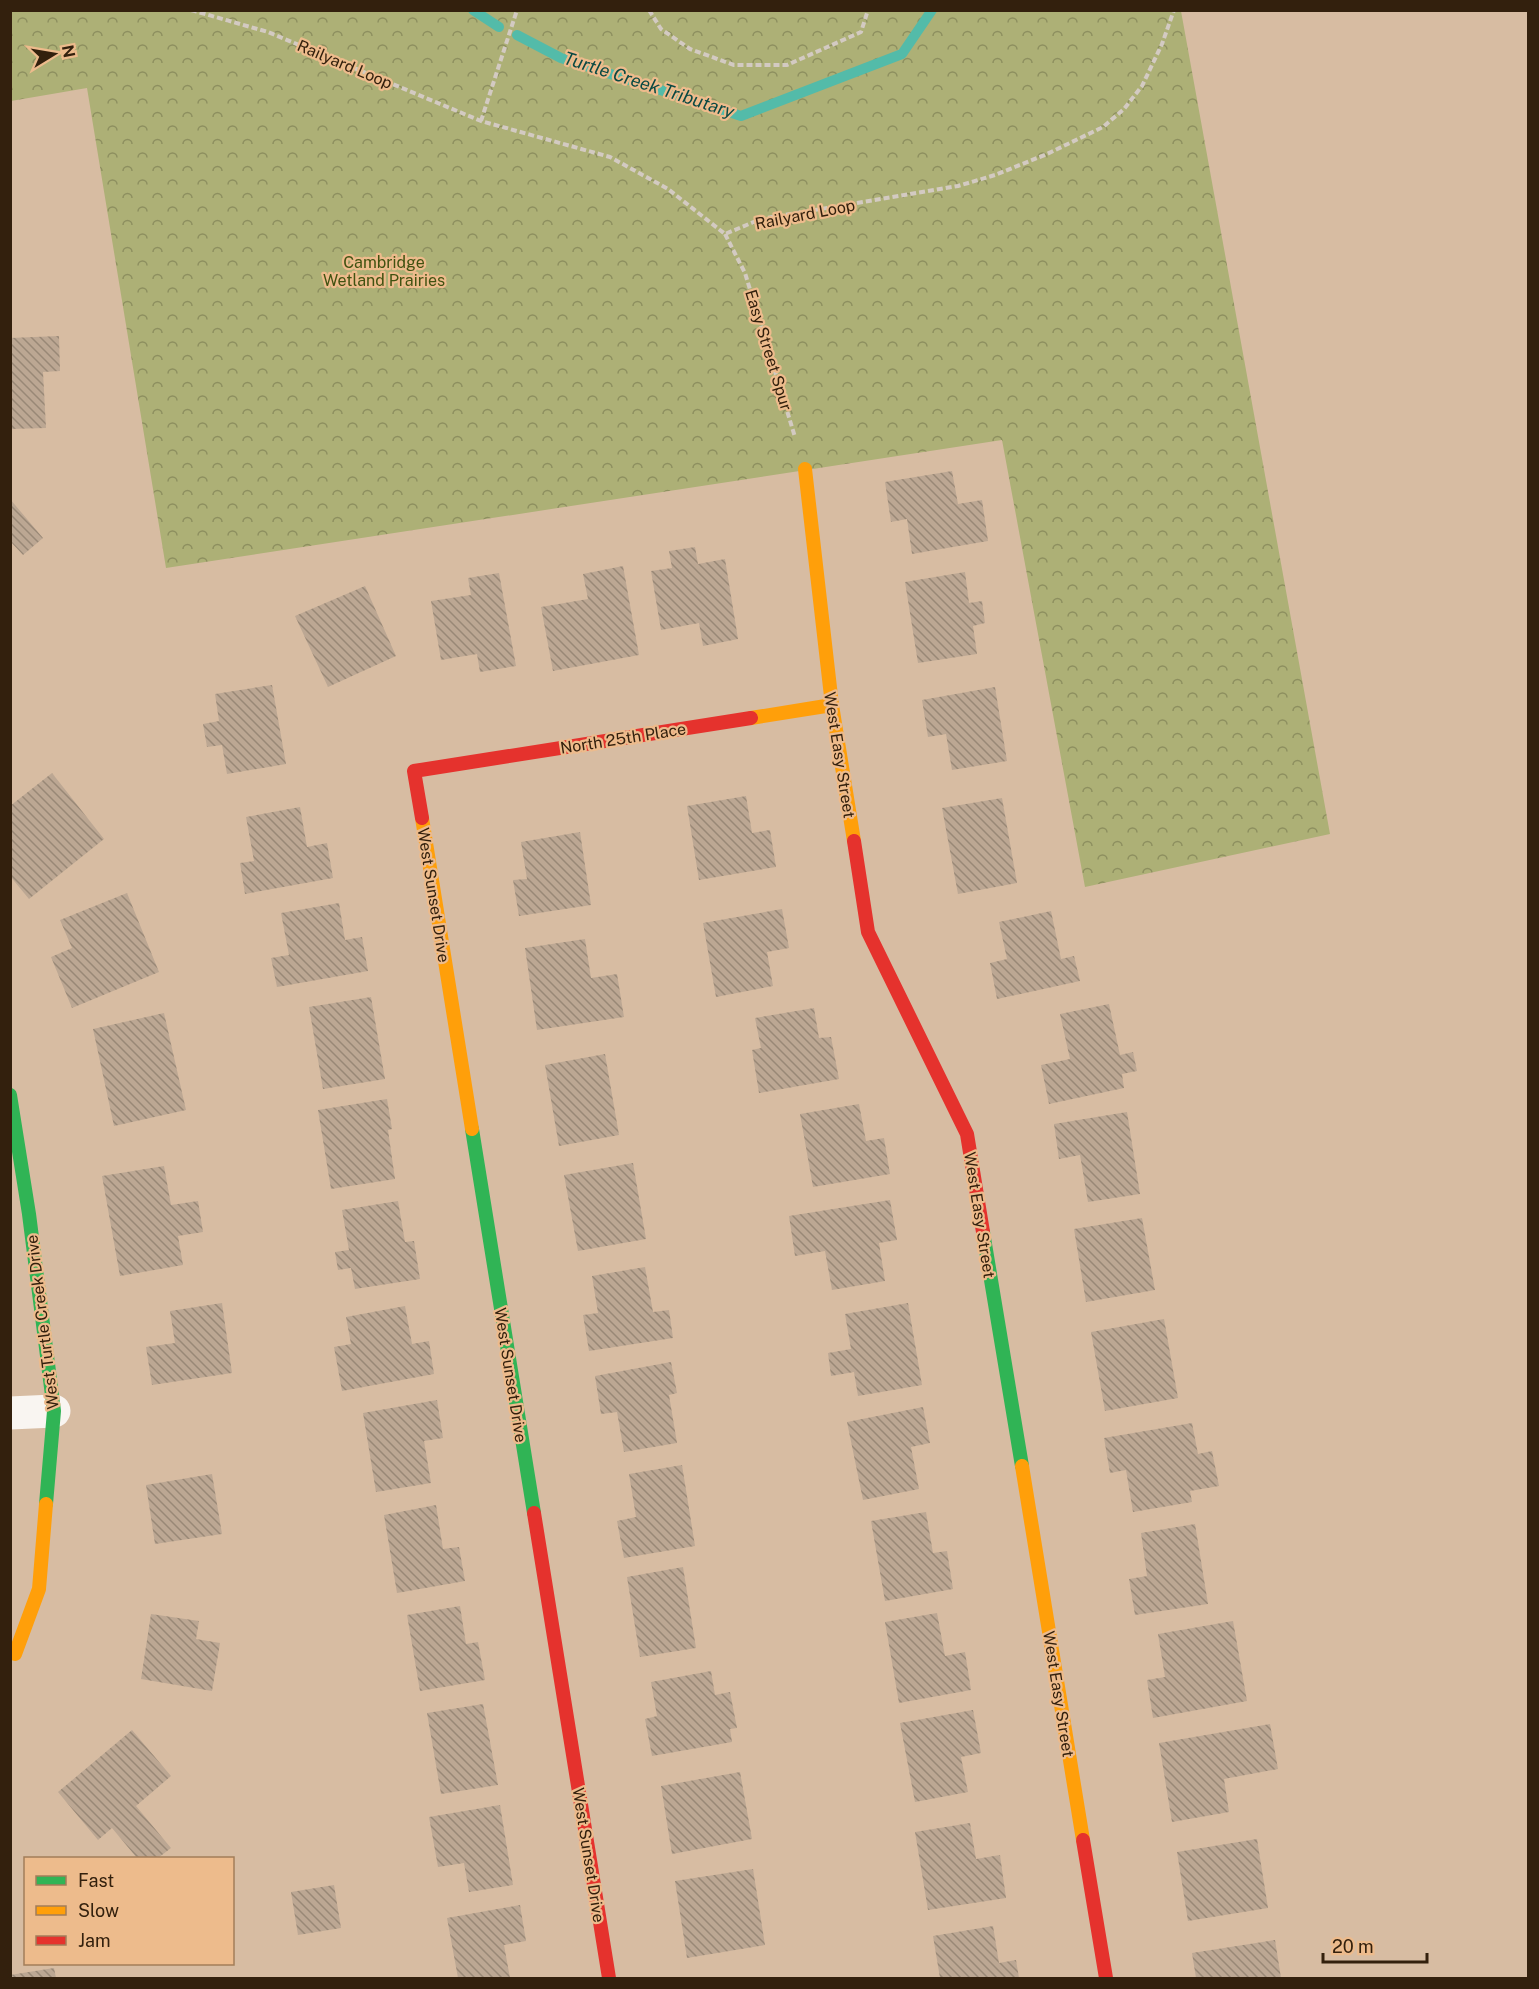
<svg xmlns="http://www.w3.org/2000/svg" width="1539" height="1989" viewBox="0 0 1539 1989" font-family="'Public Sans',sans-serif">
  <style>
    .park { fill: url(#park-crowns) }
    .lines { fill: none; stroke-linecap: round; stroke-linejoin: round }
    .stream { stroke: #53bba9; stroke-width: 10 }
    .building { fill: url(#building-back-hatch) }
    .path { stroke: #d3cac2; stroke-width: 4; stroke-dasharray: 6 3; stroke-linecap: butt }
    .street { stroke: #f9f5f1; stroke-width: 33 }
    .fast { stroke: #30b455; stroke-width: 14 }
    .slow { stroke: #ff9f0a; stroke-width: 14 }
    .jam { stroke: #e5322d; stroke-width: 14 }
    .labels { text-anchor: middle; stroke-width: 4.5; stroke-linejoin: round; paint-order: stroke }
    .street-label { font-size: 16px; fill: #33200d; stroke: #edbb8c }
    .park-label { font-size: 16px; fill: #405211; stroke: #edbb8c }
    .water-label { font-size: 18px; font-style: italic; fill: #0a4943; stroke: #edbb8c }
  </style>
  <defs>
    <pattern id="park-crowns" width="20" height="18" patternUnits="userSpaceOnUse" patternTransform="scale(1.5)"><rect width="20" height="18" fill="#adb076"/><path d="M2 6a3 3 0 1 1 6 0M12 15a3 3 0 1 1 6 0" fill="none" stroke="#8d8f5f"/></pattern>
    <pattern id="building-back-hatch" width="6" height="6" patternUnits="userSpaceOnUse" patternTransform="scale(1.5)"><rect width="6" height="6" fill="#bca793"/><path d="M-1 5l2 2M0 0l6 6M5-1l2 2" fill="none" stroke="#998876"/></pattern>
  </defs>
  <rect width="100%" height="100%" fill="#d7bca2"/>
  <path class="park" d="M11 11H1181L1330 834 1085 887 1002 440 166 568 87 88 11 101Z"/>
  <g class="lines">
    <g class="stream">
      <path d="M473 10 499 27"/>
      <path d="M517 35 561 58 741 116 902 54 932 10"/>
    </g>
  </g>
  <g class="building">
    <path d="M59 336 60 371 43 372 46 428 10 429V338Z"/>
    <path d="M952 471 958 504 982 500 988 541 912 554 907 519 891 522 885 482Z"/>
    <path d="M10 499 43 538 23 555 10 541Z"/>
    <path d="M695 547 698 564 725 559 738 639 703 646 699 623 661 630 651 571 672 568 669 551Z"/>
    <path d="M623 566 639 655 553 671 541 607 588 599 583 574Z"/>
    <path d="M965 572 969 603 982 601 985 623 973 626 977 654 918 663 905 582Z"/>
    <path d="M499 573 516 666 480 672 477 654 441 660 431 601 471 595 468 578Z"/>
    <path d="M365 586 396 656 328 687 295 616Z"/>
    <path d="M272 685 286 764 227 774 222 745 207 747 203 724 219 721 215 694Z"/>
    <path d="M995 687 1007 761 952 770 946 734 928 737 922 700Z"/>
    <path d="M52 773 104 839 29 899 10 876V806Z"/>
    <path d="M746 796 752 833 770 830 776 867 699 880 687 806Z"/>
    <path d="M1002 798 1017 883 958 894 942 808Z"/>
    <path d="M300 807 307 847 327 843 333 878 245 894 240 863 254 861 246 817Z"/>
    <path d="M580 832 591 905 519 916 513 880 527 879 521 842Z"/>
    <path d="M127 893 159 972 72 1008 51 957 72 948 60 920Z"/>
    <path d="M339 903 345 940 362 937 368 971 277 987 271 958 289 955 281 913Z"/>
    <path d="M782 909 789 948 767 952 773 986 716 997 703 923Z"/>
    <path d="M1051 911 1061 959 1074 956 1080 981 997 999 990 963 1007 959 999 922Z"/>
    <path d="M585 939 591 978 617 974 624 1017 537 1030 525 948Z"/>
    <path d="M371 997 385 1079 323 1089 309 1007Z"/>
    <path d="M1109 1004 1120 1055 1133 1052 1137 1071 1122 1074 1124 1088 1049 1104 1041 1065 1070 1059 1060 1014Z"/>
    <path d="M814 1008 819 1038 831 1037 839 1079 759 1093 752 1050 761 1048 755 1018Z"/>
    <path d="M164 1013 186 1110 114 1126 93 1029Z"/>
    <path d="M605 1054 619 1135 559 1146 545 1065Z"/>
    <path d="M387 1099 392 1129 388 1130 395 1179 331 1189 318 1110Z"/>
    <path d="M859 1104 866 1141 884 1138 890 1174 813 1187 800 1114Z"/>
    <path d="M1127 1112 1140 1194 1088 1202 1080 1155 1059 1159 1054 1124Z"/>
    <path d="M633 1163 646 1239 578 1251 564 1175Z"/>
    <path d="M164 1166 171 1205 198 1201 203 1232 178 1236 183 1265 120 1276 102 1176Z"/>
    <path d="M890 1200 897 1240 879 1243 885 1281 832 1290 825 1251 795 1256 789 1216Z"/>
    <path d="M398 1201 405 1242 414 1241 420 1279 355 1289 351 1268 338 1270 335 1252 349 1250 342 1210Z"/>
    <path d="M1142 1218 1155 1290 1086 1302 1074 1229Z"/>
    <path d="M645 1267 653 1312 669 1310 673 1338 589 1351 583 1315 598 1313 592 1276Z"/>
    <path d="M222 1303 232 1373 152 1385 146 1347 175 1343 170 1311Z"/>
    <path d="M908 1303 922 1385 858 1396 854 1372 831 1376 828 1353 851 1349 845 1314Z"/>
    <path d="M405 1306 412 1344 429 1341 434 1374 342 1391 334 1347 351 1344 346 1317Z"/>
    <path d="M1164 1319 1178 1398 1105 1411 1091 1332Z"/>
    <path d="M671 1362 677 1393 669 1395 677 1443 624 1452 617 1412 601 1414 595 1376Z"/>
    <path d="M437 1400 443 1438 424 1441 431 1483 376 1492 363 1413Z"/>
    <path d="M923 1407 930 1443 911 1447 919 1489 863 1500 847 1422Z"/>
    <path d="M1192 1423 1198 1454 1212 1451 1219 1486 1190 1491 1192 1502 1133 1512 1126 1470 1110 1473 1104 1438Z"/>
    <path d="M682 1465 695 1546 624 1558 617 1521 636 1517 629 1474Z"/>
    <path d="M212 1474 222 1534 155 1544 146 1485Z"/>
    <path d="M436 1505 443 1549 459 1547 465 1581 397 1593 384 1515Z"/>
    <path d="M926 1512 933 1553 947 1551 953 1589 885 1601 871 1521Z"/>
    <path d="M1195 1524 1208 1604 1135 1615 1129 1579 1147 1576 1141 1533Z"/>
    <path d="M683 1567 696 1648 640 1657 627 1577Z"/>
    <path d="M460 1606 466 1644 478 1642 485 1680 420 1691 407 1615Z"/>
    <path d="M937 1613 945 1656 965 1652 971 1690 899 1703 885 1622Z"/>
    <path d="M151 1614 199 1621 196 1639 220 1643 212 1691 141 1679Z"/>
    <path d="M1233 1621 1247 1701 1153 1718 1147 1680 1165 1677 1158 1634Z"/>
    <path d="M711 1671 715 1695 730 1692 737 1728 730 1729 732 1742 652 1756 645 1719 657 1716 651 1682Z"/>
    <path d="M483 1704 498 1785 441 1794 427 1713Z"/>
    <path d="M973 1710 981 1753 961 1757 968 1792 915 1802 900 1723Z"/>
    <path d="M1270 1724 1278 1769 1224 1779 1229 1812 1172 1822 1159 1743Z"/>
    <path d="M132 1730 171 1776 136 1806 171 1848 158 1858H137L112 1828 98 1840 58 1792Z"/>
    <path d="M740 1772 752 1839 672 1854 661 1786Z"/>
    <path d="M500 1805 513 1885 469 1892 464 1863 438 1867 429 1817Z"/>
    <path d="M970 1823 976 1859 1000 1855 1006 1898 928 1910 915 1832Z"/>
    <path d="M1257 1839 1268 1908 1188 1921 1177 1852Z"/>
    <path d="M753 1869 765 1945 687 1958 675 1881Z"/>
    <path d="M334 1885 341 1928 298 1935 291 1892Z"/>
    <path d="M520 1905 526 1941 504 1945 510 1978H458L447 1918Z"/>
    <path d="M993 1926 999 1963 1016 1960 1019 1978H940L933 1936Z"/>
    <path d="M1275 1940 1281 1978H1196L1192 1953Z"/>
    <path d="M54 1968 56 1978H10V1975Z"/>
  </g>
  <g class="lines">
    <g class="path">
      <path d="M191 10 268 32 481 121 610 157 668 189 725 234 761 219 958 186 995 175 1047 154 1103 127 1124 109 1142 86 1162 44 1174 10"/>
      <path d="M649 10 661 29 690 49 734 65H787L861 32 868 10"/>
      <path d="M481 121 517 10"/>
      <path d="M725 234 745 273 795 437"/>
    </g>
    <path class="street" d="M10 1413 54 1411"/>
    <g class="fast">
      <path d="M10 1095 29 1214 54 1411 46 1504"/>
      <path d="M472 1129 534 1513"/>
      <path d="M983 1232 1022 1466"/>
    </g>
    <g class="slow">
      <path d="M805 469 832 705 854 841"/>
      <path d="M751 718 832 705"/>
      <path d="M422 818 472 1129"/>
      <path d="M1022 1466 1083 1840"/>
      <path d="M15 1654 39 1589 46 1504"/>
    </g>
    <g class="jam">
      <path d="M422 818 414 771 751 718"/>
      <path d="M854 841 868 932 967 1134 983 1232"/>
      <path d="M534 1513 609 1978"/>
      <path d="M1083 1840 1106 1978"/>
    </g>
  </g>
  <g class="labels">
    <g class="street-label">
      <text transform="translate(345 64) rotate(23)" y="6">Railyard Loop</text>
      <text transform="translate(805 214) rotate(-11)" y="6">Railyard Loop</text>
      <text transform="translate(769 350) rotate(73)" y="6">Easy Street Spur</text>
      <text transform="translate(623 738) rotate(-9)" y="6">North 25th Place</text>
      <text transform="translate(840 755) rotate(81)" y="6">West Easy Street</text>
      <text transform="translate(434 895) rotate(81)" y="6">West Sunset Drive</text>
      <text transform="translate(980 1215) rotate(81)" y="6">West Easy Street</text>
      <text transform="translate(42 1322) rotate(-97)" y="6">West Turtle Creek Drive</text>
      <text transform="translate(511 1375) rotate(81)" y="6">West Sunset Drive</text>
      <text transform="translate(1059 1694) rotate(81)" y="6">West Easy Street</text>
      <text transform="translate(589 1855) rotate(81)" y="6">West Sunset Drive</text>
    </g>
    <g class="park-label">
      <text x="384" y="268">Cambridge<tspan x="384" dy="18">Wetland Prairies</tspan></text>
    </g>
    <g class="water-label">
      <text transform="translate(649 85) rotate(18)" y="6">Turtle Creek Tributary</text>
    </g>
  </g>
  <rect width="1539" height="1989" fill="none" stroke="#33200d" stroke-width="24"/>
  <rect x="24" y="1857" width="210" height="108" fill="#edbb8c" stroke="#a37d59" stroke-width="1.5"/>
  <rect x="36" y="1876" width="30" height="9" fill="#30b455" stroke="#a37d59" stroke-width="1.5"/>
  <text x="78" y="1887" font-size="18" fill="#33200d">Fast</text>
  <rect x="36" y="1906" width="30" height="9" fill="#ff9f0a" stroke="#a37d59" stroke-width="1.5"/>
  <text x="78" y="1917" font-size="18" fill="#33200d">Slow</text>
  <rect x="36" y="1936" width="30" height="9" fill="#e5322d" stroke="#a37d59" stroke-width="1.5"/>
  <text x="78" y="1947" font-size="18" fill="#33200d">Jam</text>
  <g transform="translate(54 54) rotate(79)" stroke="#edbb8c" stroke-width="4.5" paint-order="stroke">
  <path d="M0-4.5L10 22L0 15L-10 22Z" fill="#33200d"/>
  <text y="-9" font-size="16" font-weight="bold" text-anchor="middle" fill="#33200d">N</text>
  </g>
  <path d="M1323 1953v9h104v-9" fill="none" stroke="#33200d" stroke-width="3"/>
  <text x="1332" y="1953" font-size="18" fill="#33200d" stroke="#edbb8c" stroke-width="4.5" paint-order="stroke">20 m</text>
</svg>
